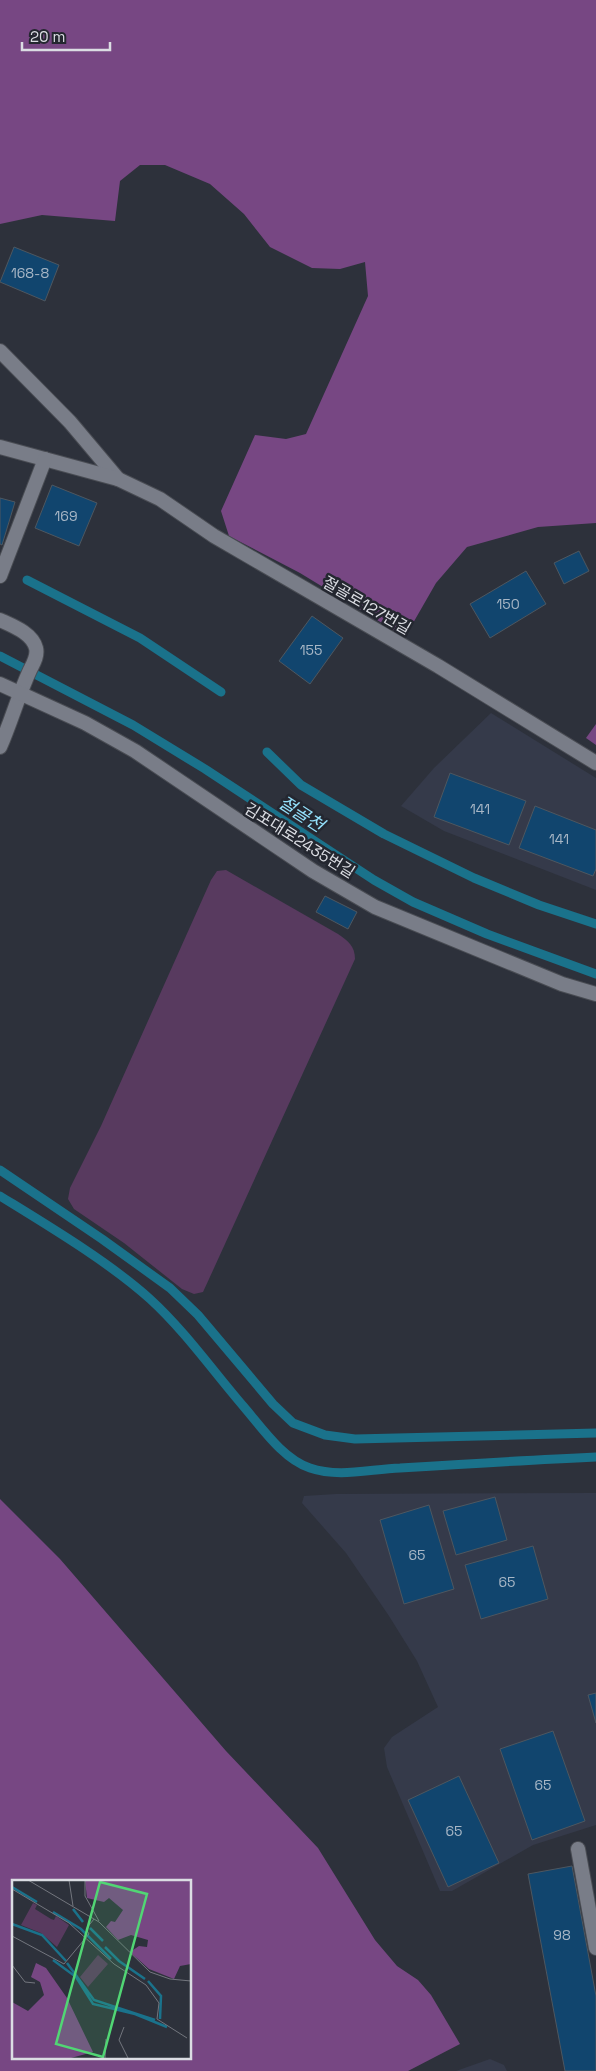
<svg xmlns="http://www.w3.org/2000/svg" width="596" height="2071" viewBox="0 0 596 2071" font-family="'Space Grotesk','Noto Sans KR',sans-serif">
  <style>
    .built { fill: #353a4a }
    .green { fill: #583a5f }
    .forest { fill: #774783; fill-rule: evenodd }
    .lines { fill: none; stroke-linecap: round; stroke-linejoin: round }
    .stream { stroke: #1a728b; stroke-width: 9 }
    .building { fill: #11456e; stroke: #4e5760 }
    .lane-casing { stroke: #494c53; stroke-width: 16 }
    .lane { stroke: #797d88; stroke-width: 14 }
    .labels { text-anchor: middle; stroke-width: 5; stroke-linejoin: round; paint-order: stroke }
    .number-label { font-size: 14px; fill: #a8b7c6 }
    .street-label { font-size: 16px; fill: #dbdde3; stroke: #242730 }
    .water-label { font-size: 18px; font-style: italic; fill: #94e0fb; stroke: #242730 }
    .inset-river { fill: none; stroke: #1a728b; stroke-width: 2.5 }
    .inset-road { fill: none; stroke: #73767e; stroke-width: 1 }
    .view { fill: #51d674; fill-opacity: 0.15; stroke: #51d674; stroke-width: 2.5 }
    .inset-edge { fill: none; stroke: #dbdde3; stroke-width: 2.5 }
  </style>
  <rect width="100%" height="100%" fill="#2d313b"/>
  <g class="built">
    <path d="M491 713 596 778V890L444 831 401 806 434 768Z"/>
    <path d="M596 1493V1825L533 1845 452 1891H440L387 1767 384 1748 392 1737 438 1707 417 1661 389 1616 346 1553 302 1503 304 1496 336 1494Z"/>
    <path d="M490 2059 504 2065 507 2071H456Z"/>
  </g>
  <path class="green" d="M226 870 338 934C348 941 355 946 355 959L209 1279 203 1292 194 1294 182 1289 124 1243 74 1209 68 1199 70 1188 101 1126 211 880 217 871Z"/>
  <g class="forest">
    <path d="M0 0H596V523L538 527 467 547 436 583 405 637 300 573 229 536 221 511 255 435 286 439 306 434 368 296 365 262 340 269 312 268 270 247 244 214 210 184 165 165H140L120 181 115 221 42 215 0 224Z"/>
    <path d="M596 724V745L586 738Z"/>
    <path d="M0 1499 60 1559 226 1751 318 1848 375 1940 397 1966 418 1980 431 1995 460 2044 408 2071H0ZM14 1881H190V2057H14Z"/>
  </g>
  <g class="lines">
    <g class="stream">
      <path d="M27 580 140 638 221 692"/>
      <path d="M0 656 133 725 205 769 374 880 413 902 487 934 596 974"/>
      <path d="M267 752 301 785 384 834 474 878 539 905 596 924"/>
      <path d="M0 1170 102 1239 170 1288 198 1315 273 1404 293 1423 325 1435 355 1439 596 1433"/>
      <path d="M0 1196C47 1225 109 1262 150 1299 185 1331 213 1371 244 1407 262 1428 283 1459 310 1468 339 1478 370 1469 400 1468 465 1464 531 1460 596 1457"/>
    </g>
  </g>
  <g class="building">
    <path d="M14 247 59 265 45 301 0 282Z"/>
    <path d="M52 485 97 503 79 546 35 528Z"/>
    <path d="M0 498 15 502 2 545 0 544Z"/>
    <path d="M579 551 589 571 564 584 554 563Z"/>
    <path d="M526 571 546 604 490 638 470 604Z"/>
    <path d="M312 616 343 638 310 684 279 661Z"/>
    <path d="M450 773 526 801 509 845 434 817Z"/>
    <path d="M535 806 596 830V869L593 876 519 848Z"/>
    <path d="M325 896 357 912 348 929 316 912Z"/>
    <path d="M495 1497 507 1540 456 1555 443 1511Z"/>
    <path d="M429 1505 454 1589 404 1604 380 1520Z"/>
    <path d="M533 1546 548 1599 481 1619 465 1565Z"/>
    <path d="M596 1693V1723L588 1695Z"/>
    <path d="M553 1731 585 1821 532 1840 500 1749Z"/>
    <path d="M459 1776 499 1863 448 1887 408 1800Z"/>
    <path d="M572 1866 596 1996V2071H565L528 1874Z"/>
  </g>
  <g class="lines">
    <g class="lane-casing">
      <g id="lane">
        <path d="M0 351 70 422 118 479"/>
        <path d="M0 447 118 479 160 499 214 536 438 666 596 763"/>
        <path d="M0 576 45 459"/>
        <path d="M0 620C13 626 32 633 36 648 38 656 33 664 30 670 18 696 11 722 0 747"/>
        <path d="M0 684 85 723 135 751 313 871 375 907 562 984 596 994"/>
        <path d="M578 1849 596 1948"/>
      </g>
    </g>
    <use href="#lane" class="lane"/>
  </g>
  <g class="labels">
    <g class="number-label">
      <text x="30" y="278">168-8</text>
      <text x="66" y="521">169</text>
      <text x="508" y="609">150</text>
      <text x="311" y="655">155</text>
      <text x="480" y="814">141</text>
      <text x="559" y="844">141</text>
      <text x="417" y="1560">65</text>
      <text x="507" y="1587">65</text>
      <text x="543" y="1790">65</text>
      <text x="454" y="1836">65</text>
      <text x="562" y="1940">98</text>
    </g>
    <g class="street-label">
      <text transform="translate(367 605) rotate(30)" y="6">절골로127번길</text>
      <text transform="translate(300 840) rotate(32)" y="6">김포대로2435번길</text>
    </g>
    <g class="water-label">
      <text transform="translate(301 814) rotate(33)" y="6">절골천</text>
    </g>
  </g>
  <g transform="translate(12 1880)">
    <rect width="179" height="179" fill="#2d313b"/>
    <path d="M21 23 25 25 23 29 39 39 42 40 44 36 57 45 45 67 29 53 9 45ZM86 75 96 84 76 107 68 97Z" fill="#583a5f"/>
    <path d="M73 0H179V84L168 86 162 99 137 89 118 72 127 66 135 67 136 60 119 55 106 60 94 47 99 41 103 42 111 30 97 18 92 22 75 18ZM24 83 34 88 55 118 81 172 59 178H0V122L16 131 32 115 28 102 19 97Z" fill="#774783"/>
    <path class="inset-river" d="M0 7 25 22M61 29 71 42M41 32 69 49 99 79M0 44 30 55 54 81M78 48 91 61M93 67 107 81 133 99M41 80 64 97 81 124 123 134 155 147M55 83 82 120 143 140M136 101 149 116 148 139"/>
    <path class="inset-road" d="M16 0 87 42 138 92 158 99 179 101M57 0 61 26M73 0V16L87 41M0 9 57 43 102 84 134 105 147 123 145 139 175 158M0 56 52 84 77 54 74 49 82 39M0 85 13 102 23 103M112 147 107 160 116 178M93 178 94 159"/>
    <path class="view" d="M88 2 135 14 91 177 44 164Z"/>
    <rect width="179" height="179" class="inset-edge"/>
  </g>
  <path d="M22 42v8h88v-8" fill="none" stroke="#dbdde3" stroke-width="2.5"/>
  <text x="30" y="42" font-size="15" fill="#dbdde3" stroke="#242730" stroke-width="4" paint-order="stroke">20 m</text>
</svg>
